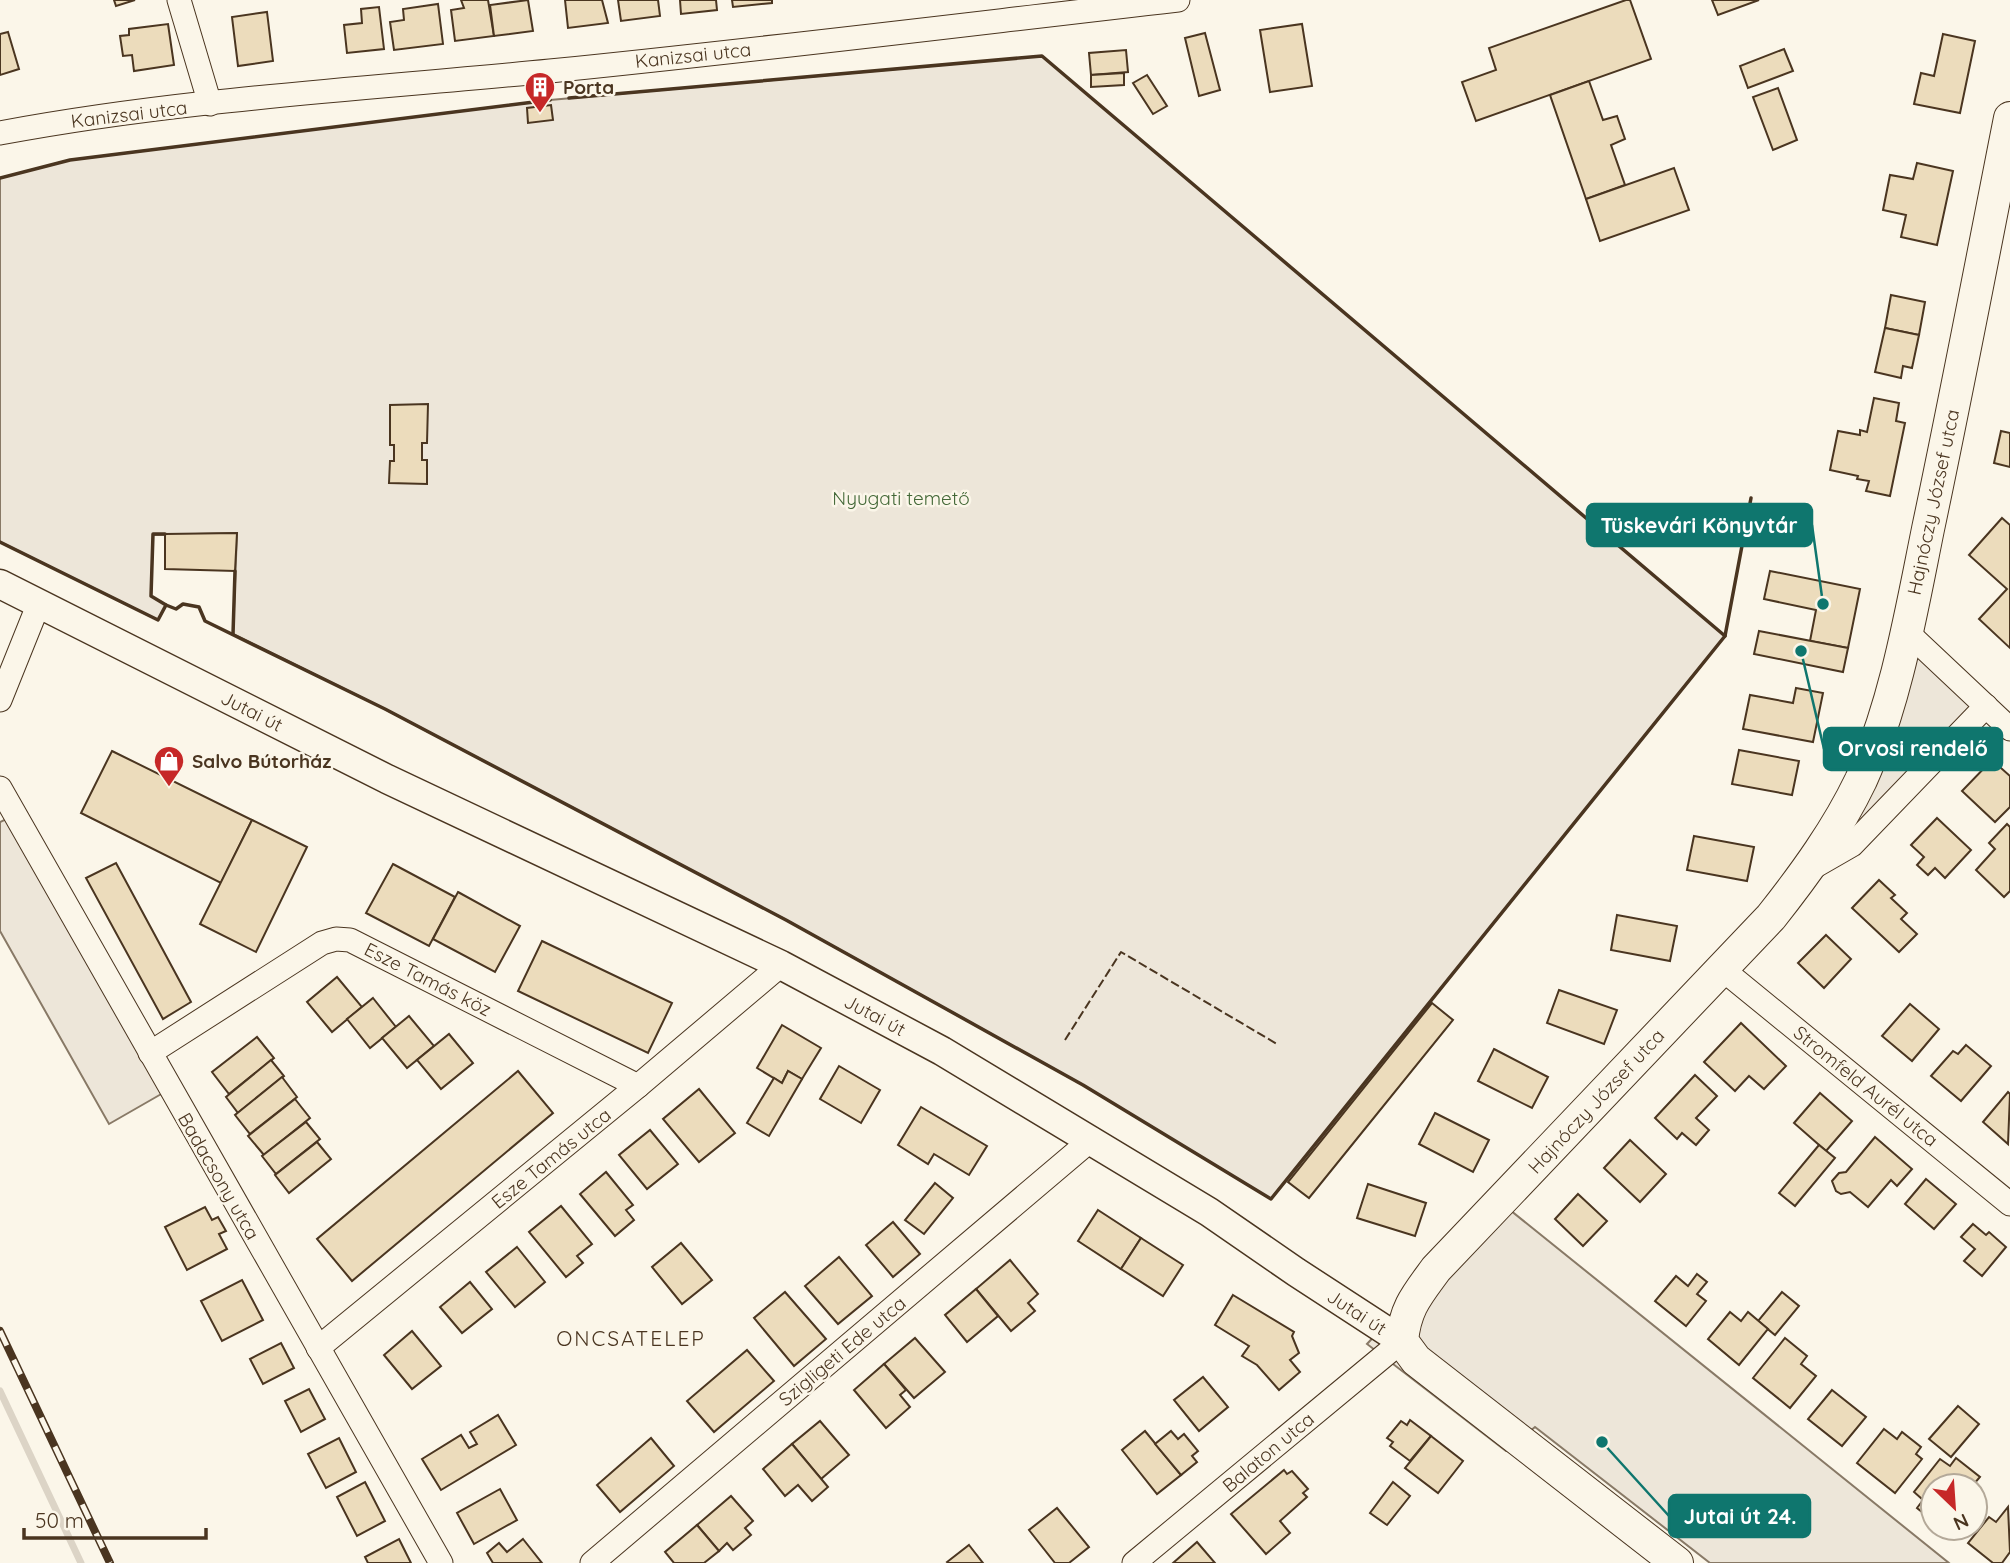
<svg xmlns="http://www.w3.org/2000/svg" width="2010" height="1563" viewBox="0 0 2010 1563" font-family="Quicksand,sans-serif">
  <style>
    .green { fill: #ede6d9; stroke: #887966; stroke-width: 2 }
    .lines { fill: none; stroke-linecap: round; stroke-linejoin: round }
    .stream { stroke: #dcd4c6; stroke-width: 7 }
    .building { fill: #ecdcbc; stroke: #4a3520; stroke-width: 2 }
    .minor-casing { stroke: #4a3520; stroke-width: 25 }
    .tertiary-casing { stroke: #4a3520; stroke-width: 31 }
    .secondary-casing { stroke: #4a3520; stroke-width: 34 }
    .minor { stroke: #fbf6e9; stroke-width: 23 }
    .tertiary { stroke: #fbf6e9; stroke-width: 28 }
    .secondary { stroke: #fbf6e9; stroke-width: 32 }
    .rail-casing { stroke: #4a3520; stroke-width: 8 }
    .rail { stroke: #fbf6e9; stroke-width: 5; stroke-dasharray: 16; stroke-linecap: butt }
    .fence { stroke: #4a3520; stroke-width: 2; stroke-dasharray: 9 3.5; stroke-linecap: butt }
    .wall { stroke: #4a3520; stroke-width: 3.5 }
    .labels { text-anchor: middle; stroke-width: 5; stroke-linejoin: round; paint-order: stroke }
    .street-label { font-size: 19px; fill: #4a3520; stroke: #fbf6e9 }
    .poi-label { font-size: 19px; font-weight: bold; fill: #4a3520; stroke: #fbf6e9; text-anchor: start }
    .park-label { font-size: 19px; fill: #436837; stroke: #fbf6e9 }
    .neighbourhood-label { font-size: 21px; letter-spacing: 2px; fill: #4a3520; stroke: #fbf6e9 }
    .leader { fill: none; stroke: #0f766e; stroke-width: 2.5 }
    .callout-dot { fill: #0f766e; stroke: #fbf6e9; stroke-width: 2.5 }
    .callout { fill: #0f766e; stroke: #0f766e; stroke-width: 2.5 }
    .callout-label { font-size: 21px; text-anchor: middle; font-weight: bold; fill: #fff }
  </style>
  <rect width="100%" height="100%" fill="#fbf6e9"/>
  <g class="green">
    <path d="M1042 56 1725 636 1271 1199 1083 1085 786 920 385 709 233 634 237 533 153 535 151 596 166 605 158 620 0 542V178L70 160 550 100Z"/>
    <path d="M1917 646 1977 706 1851 834 1893 735Z"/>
    <path d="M15 815 170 1089 109 1124 0 931V822Z"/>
    <path d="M1500 1202 1949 1563H1710L1535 1427 1506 1451 1367 1344Z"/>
  </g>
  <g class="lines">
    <path class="stream" d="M0 1391 81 1563"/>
  </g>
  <g class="building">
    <path d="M114 0H135L116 6Z"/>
    <path d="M461 0H488L494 36 455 41 451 10 464 8Z"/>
    <path d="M528 0 533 31 494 36 490 5Z"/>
    <path d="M565 0H602L608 23 568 28Z"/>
    <path d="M618 0H658L660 16 621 21Z"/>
    <path d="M680 0H716L717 10 681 14Z"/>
    <path d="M732 0H772V3L733 7Z"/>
    <path d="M1626 0H1630L1651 59 1476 121 1462 82 1496 70 1489 48Z"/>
    <path d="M1712 0H1759L1718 15Z"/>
    <path d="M438 4 443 44 394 50 390 22 404 20 403 9Z"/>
    <path d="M379 7 384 49 347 53 344 25 362 23 361 9Z"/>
    <path d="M267 12 273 61 238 66 232 17Z"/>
    <path d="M168 24 174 65 134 71 132 55 123 56 120 36 129 35V29Z"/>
    <path d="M1302 24 1312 86 1270 92 1260 30Z"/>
    <path d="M8 32 19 69 0 75V34Z"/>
    <path d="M1205 33 1220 90 1199 96 1185 38Z"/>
    <path d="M1943 34 1975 41 1960 113 1914 104 1921 73 1934 76Z"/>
    <path d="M1784 49 1793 71 1748 88 1740 66Z"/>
    <path d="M1126 50 1128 72 1091 75 1089 53Z"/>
    <path d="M1124 73V85L1091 87V75Z"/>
    <path d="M1147 75 1167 106 1153 114 1133 83Z"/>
    <path d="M1589 81 1603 120 1617 116 1625 139 1611 145 1625 185 1586 199 1550 95Z"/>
    <path d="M1778 88 1797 140 1773 150 1753 97Z"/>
    <path d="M551 105 553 120 528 123 527 108Z"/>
    <path d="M1917 163 1953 171 1937 245 1901 237 1906 215 1883 210 1890 175 1913 179Z"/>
    <path d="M1674 168 1689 210 1600 241 1586 199Z"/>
    <path d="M1891 295 1925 302 1919 335 1885 328Z"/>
    <path d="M1885 328 1919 335 1912 368 1903 366 1901 378 1875 372Z"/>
    <path d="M1874 398 1899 403 1896 421 1905 423 1890 496 1866 491 1869 481 1857 479 1858 476 1830 470 1838 431 1860 435V430L1867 432Z"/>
    <path d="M428 404 427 443H422V460H427V484L389 483 390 461H394V445H390V405Z"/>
    <path d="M2001 431 2010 433V467L1994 463Z"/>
    <path d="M2002 518 2010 525V648L1979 619 2007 589 1969 555Z"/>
    <path d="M237 533 235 571 165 569V534Z"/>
    <path d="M1770 571 1860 589 1848 648 1810 641 1816 610 1764 599Z"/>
    <path d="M1759 631 1848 648 1843 672 1754 654Z"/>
    <path d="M1796 688 1823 693 1813 742 1743 729 1750 695 1793 703Z"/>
    <path d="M1739 750 1799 761 1792 795 1732 784Z"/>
    <path d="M112 751 252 820 221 883 81 813Z"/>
    <path d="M1992 760 2010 776V807L1995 822 1962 791Z"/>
    <path d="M1937 818 1971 850 1945 878 1935 868 1928 875 1917 865 1924 857 1911 845Z"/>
    <path d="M252 820 307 847 256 952 200 924Z"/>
    <path d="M2007 824 2010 827V891L2004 897 1976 870 1995 849 1989 843Z"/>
    <path d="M1694 836 1754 847 1747 881 1687 870Z"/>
    <path d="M116 863 191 1002 163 1019 86 878Z"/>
    <path d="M393 864 455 897 429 946 366 913Z"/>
    <path d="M1879 880 1895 895 1891 898 1907 913 1901 919 1917 934 1899 952 1852 908Z"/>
    <path d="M458 892 520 926 495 972 433 939Z"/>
    <path d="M1617 915 1677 926 1670 961 1611 950Z"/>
    <path d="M1826 935 1851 959 1824 988 1798 963Z"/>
    <path d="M542 941 672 1003 648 1053 518 991Z"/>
    <path d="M337 977 362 1007 332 1032 307 1002Z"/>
    <path d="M1559 990 1617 1010 1604 1044 1547 1023Z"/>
    <path d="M373 998 396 1027 370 1048 347 1019Z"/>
    <path d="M1432 1003 1453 1020 1309 1198 1288 1182Z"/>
    <path d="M1910 1004 1939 1029 1912 1061 1882 1036Z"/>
    <path d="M409 1016 434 1046 407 1068 382 1038Z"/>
    <path d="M1741 1023 1786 1066 1764 1089 1749 1076 1735 1091 1704 1062Z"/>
    <path d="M782 1025 821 1048 802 1079 788 1071 782 1083 757 1068Z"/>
    <path d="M449 1034 473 1063 441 1089 417 1060Z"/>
    <path d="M257 1037 274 1058 229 1094 212 1072Z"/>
    <path d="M1966 1045 1991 1066 1961 1101 1931 1076 1953 1051 1958 1054Z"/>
    <path d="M1494 1049 1548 1077 1532 1108 1478 1081Z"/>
    <path d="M271 1060 284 1076 238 1113 226 1097Z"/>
    <path d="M839 1066 880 1090 861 1123 820 1099Z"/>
    <path d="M518 1071 553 1113 352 1281 317 1239Z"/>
    <path d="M788 1071 802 1079 769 1136 747 1123 774 1078 782 1083Z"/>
    <path d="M1695 1075 1717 1096 1696 1118 1709 1130 1696 1145 1682 1133 1677 1139 1655 1118Z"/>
    <path d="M282 1077 297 1097 250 1134 235 1115Z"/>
    <path d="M699 1089 735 1133 699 1162 663 1119Z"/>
    <path d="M2008 1092 2010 1094 2008 1144 1983 1122Z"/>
    <path d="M1820 1093 1852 1121 1826 1151 1794 1123Z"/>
    <path d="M295 1099 310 1118 264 1155 248 1136Z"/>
    <path d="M921 1107 987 1146 969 1175 934 1154 928 1164 898 1145Z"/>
    <path d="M1435 1113 1489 1140 1473 1172 1419 1144Z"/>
    <path d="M306 1122 320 1139 276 1174 262 1156Z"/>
    <path d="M650 1130 678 1164 647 1189 619 1155Z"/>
    <path d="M1875 1137 1912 1169 1897 1186 1891 1180 1868 1207 1850 1192 1841 1194 1836 1191 1832 1181 1839 1173 1846 1172Z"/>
    <path d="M1630 1140 1666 1174 1640 1202 1604 1168Z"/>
    <path d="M317 1142 331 1159 289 1193 275 1175Z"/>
    <path d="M1819 1145 1835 1158 1795 1206 1779 1193Z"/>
    <path d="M606 1172 633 1205 626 1210 634 1220 615 1236 580 1194Z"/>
    <path d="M1926 1179 1956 1204 1934 1229 1905 1204Z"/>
    <path d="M935 1183 953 1198 924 1234 905 1220Z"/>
    <path d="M1368 1184 1426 1203 1415 1236 1357 1218Z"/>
    <path d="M1578 1194 1607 1221 1583 1246 1555 1219Z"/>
    <path d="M561 1206 592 1244 577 1256 583 1263 566 1277 529 1232Z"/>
    <path d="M205 1207 212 1220 218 1217 226 1231 219 1234 227 1249 187 1270 165 1227Z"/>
    <path d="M1098 1210 1141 1238 1121 1269 1078 1241Z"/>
    <path d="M893 1222 920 1254 893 1277 866 1245Z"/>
    <path d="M1973 1224 1986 1235 1989 1232 2006 1247 1982 1276 1964 1261 1975 1249 1961 1237Z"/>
    <path d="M1141 1238 1183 1265 1163 1296 1121 1269Z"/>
    <path d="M681 1243 712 1280 682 1304 652 1267Z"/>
    <path d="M517 1247 545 1282 515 1307 486 1272Z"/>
    <path d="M839 1257 872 1296 838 1324 805 1286Z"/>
    <path d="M1010 1260 1038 1294 1028 1303 1035 1311 1011 1331 976 1289Z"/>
    <path d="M1697 1274 1707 1282 1697 1294 1706 1301 1686 1326 1655 1301 1676 1276 1688 1286Z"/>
    <path d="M242 1280 263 1320 222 1341 201 1301Z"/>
    <path d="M470 1282 492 1309 462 1333 440 1307Z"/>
    <path d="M976 1289 998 1316 967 1342 945 1315Z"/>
    <path d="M785 1292 826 1339 794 1366 754 1318Z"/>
    <path d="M1782 1292 1799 1306 1775 1335 1758 1321Z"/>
    <path d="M1233 1295 1294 1332 1292 1336 1299 1353 1290 1360 1300 1372 1279 1390 1257 1365 1242 1356 1249 1346 1215 1325Z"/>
    <path d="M1730 1312 1741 1321 1748 1312 1768 1329 1739 1365 1708 1339Z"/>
    <path d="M412 1331 441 1366 412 1389 384 1355Z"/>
    <path d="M915 1338 945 1372 914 1398 884 1364Z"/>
    <path d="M1785 1338 1807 1356 1801 1364 1816 1376 1790 1408 1753 1378Z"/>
    <path d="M281 1343 294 1368 263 1384 250 1359Z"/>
    <path d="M747 1350 774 1381 714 1432 687 1401Z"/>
    <path d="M884 1364 906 1390 900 1395 910 1407 886 1428 854 1390Z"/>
    <path d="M1203 1377 1228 1407 1199 1431 1174 1400Z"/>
    <path d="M309 1389 325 1419 301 1432 285 1401Z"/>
    <path d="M1832 1390 1866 1417 1842 1446 1808 1419Z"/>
    <path d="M1958 1406 1979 1424 1951 1457 1929 1439Z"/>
    <path d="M498 1415 516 1445 441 1490 422 1459 461 1435 469 1448 477 1444 470 1432Z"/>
    <path d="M1410 1420 1431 1436 1410 1461 1390 1446 1393 1442 1387 1438 1401 1421 1407 1425Z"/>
    <path d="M820 1421 849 1455 821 1479 792 1444Z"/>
    <path d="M1884 1429 1897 1439 1902 1432 1921 1447 1916 1454 1922 1459 1895 1493 1857 1463Z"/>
    <path d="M1145 1431 1181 1475 1157 1494 1122 1450Z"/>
    <path d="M1171 1431 1178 1439 1184 1434 1198 1451 1192 1456 1197 1462 1181 1475 1155 1444Z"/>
    <path d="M1431 1436 1463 1461 1438 1493 1405 1468Z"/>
    <path d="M339 1438 356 1472 326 1488 308 1454Z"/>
    <path d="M651 1438 674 1466 620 1512 597 1485Z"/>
    <path d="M792 1444 828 1487 812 1501 798 1485 785 1496 763 1469Z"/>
    <path d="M1956 1458 1980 1477 1973 1485 1975 1486H1933V1521L1917 1508 1923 1500 1914 1492 1940 1459 1950 1466Z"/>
    <path d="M1284 1470 1287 1474 1292 1471 1308 1489 1303 1493 1307 1497 1280 1521 1290 1533 1266 1554 1231 1514Z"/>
    <path d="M365 1482 385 1521 357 1536 337 1497Z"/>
    <path d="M1393 1482 1410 1496 1387 1525 1370 1513Z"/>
    <path d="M1975 1486 1982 1492 1975 1501Z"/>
    <path d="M500 1489 517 1520 474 1544 457 1513Z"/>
    <path d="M731 1496 753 1521 745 1528 751 1535 733 1550 727 1543 719 1551 697 1525Z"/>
    <path d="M2008 1507 2010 1552 2002 1563H1993L1968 1543 1989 1517 1996 1522Z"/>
    <path d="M1057 1508 1089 1547 1069 1563H1055L1029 1530Z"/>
    <path d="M697 1525 719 1551 704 1563H674L665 1552Z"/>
    <path d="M399 1539 411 1563H368L365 1557Z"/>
    <path d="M523 1539 542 1563H493L487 1553 499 1543 507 1552Z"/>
    <path d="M1197 1542 1215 1563H1173Z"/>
    <path d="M969 1545 983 1563H948L947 1562Z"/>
  </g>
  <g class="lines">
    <g class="minor-casing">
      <g id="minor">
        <path d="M179 0 210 104"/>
        <path d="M0 133C181 99 367 89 550 71 760 50 969 24 1178 0"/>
        <path d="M1907 632 2010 729"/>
        <path d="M0 700 39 603"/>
        <path d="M0 788 441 1563"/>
        <path d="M1812 868 1852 845 1986 706"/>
        <path d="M1722 969 2010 1204"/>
        <path d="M150 1053 322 943 336 939 350 940 638 1086"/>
        <path d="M318 1348 638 1086 781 965"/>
        <path d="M592 1563 1092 1139"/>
        <path d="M1134 1563 1402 1341"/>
      </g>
    </g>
    <g class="tertiary-casing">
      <path id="tertiary" d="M0 584 387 779 781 965 942 1051 1209 1212 1296 1272 1402 1341"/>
    </g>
    <g class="secondary-casing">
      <path id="secondary" d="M1677 1563 1416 1360 1402 1341C1405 1308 1417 1295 1436 1269L1771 917C1805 874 1837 830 1861 780 1896 702 1911 613 1928 529 1957 392 1983 255 2010 118"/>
    </g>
    <use href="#minor" class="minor"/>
    <use href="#tertiary" class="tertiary"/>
    <use href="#secondary" class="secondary"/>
    <g class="rail-casing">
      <path id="rail" d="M0 1331 110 1563"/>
    </g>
    <use href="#rail" class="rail"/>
    <path class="fence" d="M1065 1040 1121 952 1277 1044"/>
    <g class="wall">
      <path d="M0 178 70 160 550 100"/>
      <path d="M165 534H153L151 596 166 605"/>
      <path d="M0 542 158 620 166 605 176 609 183 604 199 607 205 621 385 709 786 920 1083 1085 1271 1199 1725 636 1042 56 569 98"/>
      <path d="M233 634 235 571"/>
      <path d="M1725 636 1751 498"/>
    </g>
  </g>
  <defs>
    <g id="building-pin" transform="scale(1.575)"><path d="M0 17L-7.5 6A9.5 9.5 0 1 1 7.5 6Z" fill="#c62828" stroke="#fbf6e9"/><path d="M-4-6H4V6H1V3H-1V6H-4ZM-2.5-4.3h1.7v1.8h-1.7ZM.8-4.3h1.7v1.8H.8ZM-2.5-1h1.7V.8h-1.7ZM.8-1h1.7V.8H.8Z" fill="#fff"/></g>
    <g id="shop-pin" transform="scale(1.575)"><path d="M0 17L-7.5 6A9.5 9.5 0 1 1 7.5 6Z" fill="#c62828" stroke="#fbf6e9"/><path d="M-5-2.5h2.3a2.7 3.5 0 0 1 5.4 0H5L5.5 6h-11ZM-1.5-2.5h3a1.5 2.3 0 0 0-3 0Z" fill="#fff"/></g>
  </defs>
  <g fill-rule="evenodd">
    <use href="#building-pin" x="540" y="87"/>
    <use href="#shop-pin" x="169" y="761"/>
  </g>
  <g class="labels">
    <g class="street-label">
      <text transform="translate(693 55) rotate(-6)" y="7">Kanizsai utca</text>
      <text transform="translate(129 114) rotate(-7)" y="7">Kanizsai utca</text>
      <text transform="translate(1933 502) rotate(-78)" y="7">Hajnóczy József utca</text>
      <text transform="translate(252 711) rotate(27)" y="7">Jutai út</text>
      <text transform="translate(428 979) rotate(27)" y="7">Esze Tamás köz</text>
      <text transform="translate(875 1015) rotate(28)" y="7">Jutai út</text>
      <text transform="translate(1866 1086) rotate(39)" y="7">Stromfeld Aurél utca</text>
      <text transform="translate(1596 1101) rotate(-47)" y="7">Hajnóczy József utca</text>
      <text transform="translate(551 1158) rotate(-39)" y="7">Esze Tamás utca</text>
      <text transform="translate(219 1176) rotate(60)" y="7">Badacsony utca</text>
      <text transform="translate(1357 1312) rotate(33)" y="7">Jutai út</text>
      <text transform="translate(842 1351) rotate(-40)" y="7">Szigligeti Ede utca</text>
      <text transform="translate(1268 1452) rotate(-40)" y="7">Balaton utca</text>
    </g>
    <g class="poi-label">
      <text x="563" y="94">Porta</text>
      <text x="192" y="768">Salvo Bútorház</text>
    </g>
    <g class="park-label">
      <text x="901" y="505">Nyugati temető</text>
    </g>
    <g class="neighbourhood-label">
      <text x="631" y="1346">ONCSATELEP</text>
    </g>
  </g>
  <path class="leader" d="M1823 604L1812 525M1801 651L1824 749M1602 1442L1669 1516"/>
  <g class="callout-dot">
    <circle cx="1823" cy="604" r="7"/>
    <circle cx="1801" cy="651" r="7"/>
    <circle cx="1602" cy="1442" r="7"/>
  </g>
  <g class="callout">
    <rect x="1587" y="504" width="225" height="42" rx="7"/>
    <rect x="1824" y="728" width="178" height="42" rx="7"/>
    <rect x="1669" y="1495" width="141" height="42" rx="7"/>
  </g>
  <g class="callout-label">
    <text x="1699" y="533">Tüskevári Könyvtár</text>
    <text x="1913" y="756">Orvosi rendelő</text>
    <text x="1740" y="1524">Jutai út 24.</text>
  </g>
  <g transform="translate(1954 1507) rotate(155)"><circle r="33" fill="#fbf6e9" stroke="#b4a999" stroke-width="2"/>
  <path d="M0-5L12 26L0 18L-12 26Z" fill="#c62828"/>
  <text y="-10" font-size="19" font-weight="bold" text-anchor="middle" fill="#4a3520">N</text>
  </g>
  <path d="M24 1528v10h182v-10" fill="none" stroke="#4a3520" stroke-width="3.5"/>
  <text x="35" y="1528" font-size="21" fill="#4a3520" stroke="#fbf6e9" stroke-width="5" paint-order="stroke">50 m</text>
</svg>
